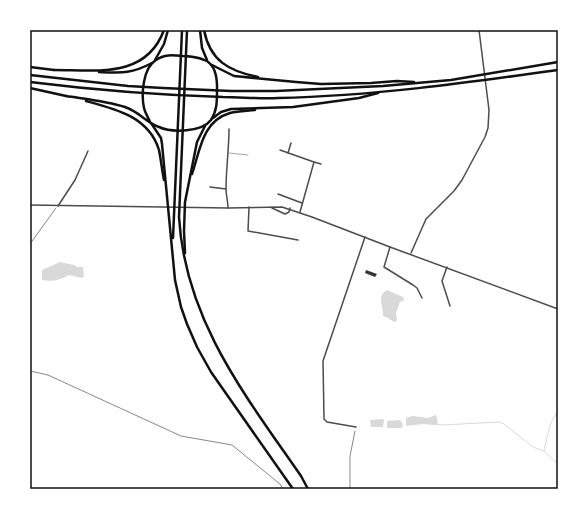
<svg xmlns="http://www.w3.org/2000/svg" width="588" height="519" viewBox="0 0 588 519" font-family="'PT Serif',serif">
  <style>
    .water { fill: #d9d9d9 }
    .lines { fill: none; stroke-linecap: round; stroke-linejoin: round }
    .stream { stroke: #d9d9d9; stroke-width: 1 }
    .building { fill: #353535 }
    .path { stroke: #111; stroke-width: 0.5 }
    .service { stroke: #4c4c4c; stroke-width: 0.5 }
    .minor { stroke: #4c4c4c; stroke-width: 1.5 }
    .motorway { stroke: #111; stroke-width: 2.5 }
    .neatline { fill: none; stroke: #111; stroke-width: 1.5 }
  </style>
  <rect width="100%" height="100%" fill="#fff"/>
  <g class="water">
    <path d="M60 262 74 265 77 267H83L84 276 82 278 69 275C61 280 51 282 42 280V270Z"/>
    <path d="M387 290 403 297 404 300 400 302 396 313 397 321 394 322 388 318 383 316C384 307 376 296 387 290Z"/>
    <path d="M436 415 438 423 435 425 423 424 406 426V418L413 416 428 418Z"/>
    <path d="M383 419 384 420 383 427H371L370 420Z"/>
    <path d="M400 420 403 424 402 428H387V421Z"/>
  </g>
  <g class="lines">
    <g class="stream">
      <path d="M558 410C556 415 552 420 550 425 549 429 545 446 544 451L558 464"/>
      <path d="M435 424 442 425 499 422 504 424 533 447 544 451"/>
    </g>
  </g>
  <path class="building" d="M366 270 377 274 375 277 365 273Z"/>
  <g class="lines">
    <g class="path">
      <path d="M30 244 56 208"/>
      <path d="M30 371 48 375 181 436 232 445 280 484 283 489"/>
      <path d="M350 489V456L355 431"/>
    </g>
    <path class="service" d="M229 153 248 155"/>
    <g class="minor">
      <path d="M280 150 314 162 300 212"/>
      <path d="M288 153 291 143"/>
      <path d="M314 162 321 164"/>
      <path d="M210 187 226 189"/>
      <path d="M278 194 302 203"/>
      <path d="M30 205 228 208 282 207 312 217 390 247 558 309"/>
      <path d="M58 206 75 180 88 151"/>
      <path d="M249 207 248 231 298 240"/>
      <path d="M272 207V208L285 214 289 212 290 208"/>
      <path d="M228 208C228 201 226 196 226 189 226 169 229 149 229 129"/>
      <path d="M390 247 384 267 413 285 417 288 422 298"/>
      <path d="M411 253 426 219 454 191 462 180 485 137 488 128 489 110 479 30"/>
      <path d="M447 267 442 281 450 306"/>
      <path d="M356 427 327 422 324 419 323 361 365 237"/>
    </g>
    <g class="motorway">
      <path d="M187 30 179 217C185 320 245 395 301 476L308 489"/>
      <path d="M200 30 202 48 207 60"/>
      <path d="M204 30C210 61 229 71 258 77"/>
      <path d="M155 60 164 44 168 30"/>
      <path d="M212 65 234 76 296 82 321 84 371 83 397 81 414 82"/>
      <path d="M30 67 54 70"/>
      <path d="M54 70C96 70 146 79 164 30"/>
      <path d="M99 72C122 73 131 74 152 63"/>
      <path d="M30 75 128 86 163 88 231 91H276L383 86 451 80 558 62"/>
      <path d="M30 82C94 90 158 95 223 97 241 97 260 99 278 98 372 96 465 83 558 70"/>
      <path d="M30 88 66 96"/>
      <path d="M66 96C85 99 106 101 125 107 138 111 147 123 159 127 172 133 202 132 211 120 217 111 217 101 217 91 218 63 208 57 183 56 173 55 164 54 156 60 143 68 141 94 144 108 145 113 148 117 150 122"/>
      <path d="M86 101C116 109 149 117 159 150 161 160 162 170 164 180"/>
      <path d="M213 118 221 112 231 109 293 107 359 98 378 93"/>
      <path d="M151 123 161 138 162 144 175 280 181 307 187 324 197 347 211 372 293 489"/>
      <path d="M192 174C200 151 202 121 230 113 239 111 247 111 255 110"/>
      <path d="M173 238 182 30"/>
      <path d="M185 253 184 231 185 202 197 142 205 126"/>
    </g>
  </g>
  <rect width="588" height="519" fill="none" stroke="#ffffff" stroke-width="62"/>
  <rect x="31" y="31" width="526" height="457" class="neatline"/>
</svg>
